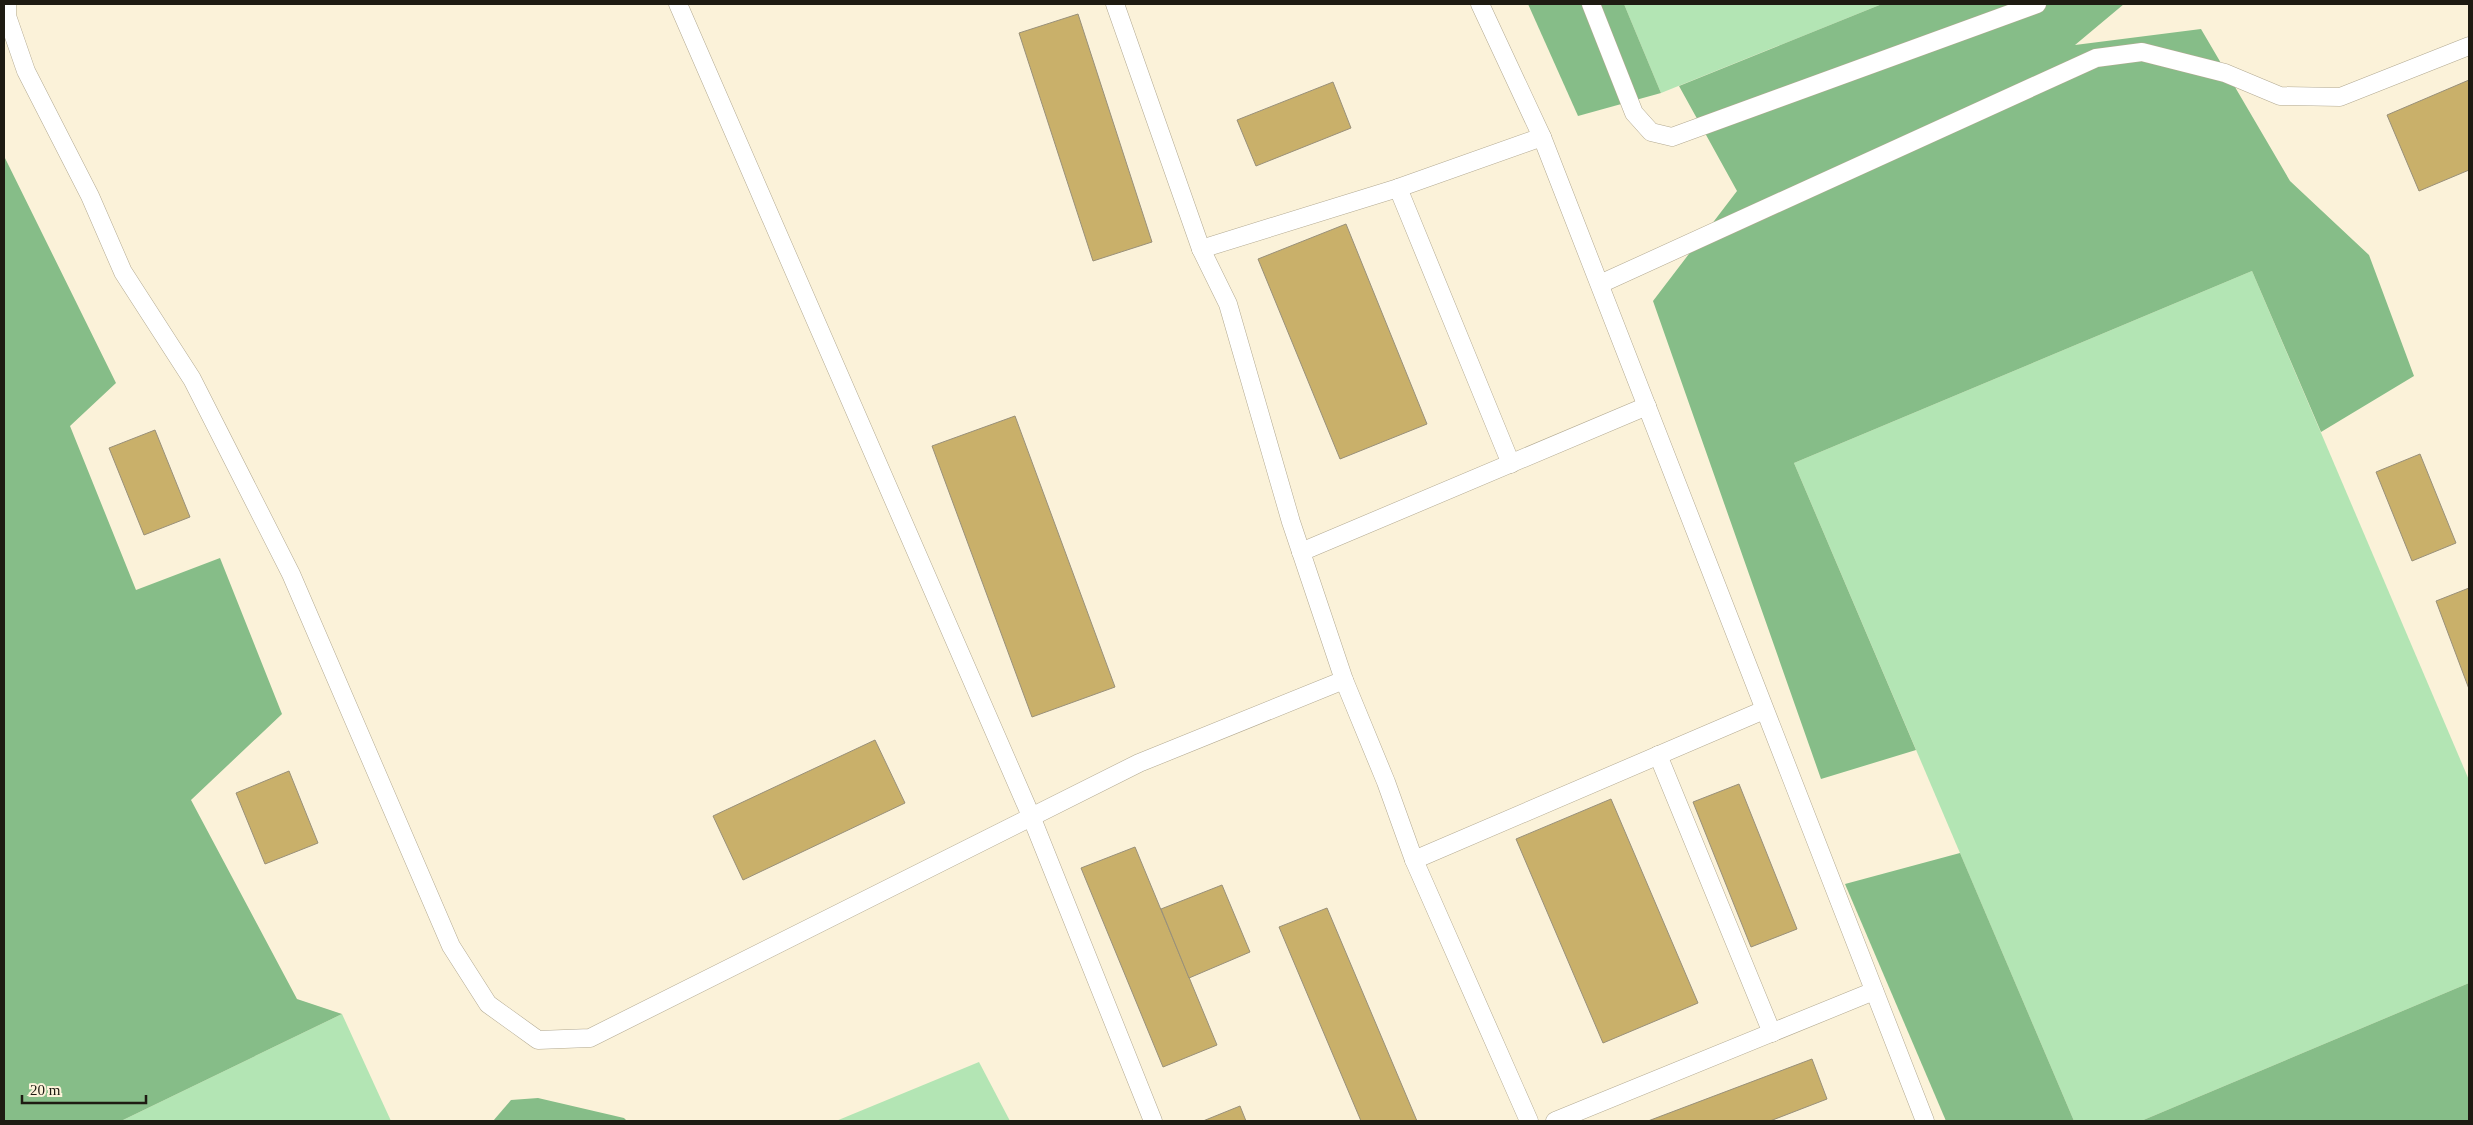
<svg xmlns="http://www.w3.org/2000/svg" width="2473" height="1125" viewBox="0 0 2473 1125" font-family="Georgia,serif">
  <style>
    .green { fill: #b3e5b4 }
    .forest { fill: #86bd88 }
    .building { fill: #c9b06a; stroke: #999079 }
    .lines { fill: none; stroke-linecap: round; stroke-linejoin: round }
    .lane-casing { stroke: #b2a991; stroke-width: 19 }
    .lane { stroke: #fff; stroke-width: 18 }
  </style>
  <rect width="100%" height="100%" fill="#fbf2d9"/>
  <g class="green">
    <path d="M1624 4H1882L1661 93Z"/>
    <path d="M2252 271 2469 780V983L2141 1121H2074L1794 463Z"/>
    <path d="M342 1014 391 1121H121Z"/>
    <path d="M979 1062 1010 1121H836Z"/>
  </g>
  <g class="forest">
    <path d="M1528 4H1624L1661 93 1578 116Z"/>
    <path d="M1882 4H2124L2075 45 2201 29 2290 181 2369 255 2414 376 2321 432 2252 271 1794 463 1916 750 1821 779 1653 301 1737 191 1679 86Z"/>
    <path d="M4 156 116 383 70 426 136 590 220 558 282 714 191 800 297 999 342 1014 121 1121H4Z"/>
    <path d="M1960 853 2074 1121H1946L1845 884Z"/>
    <path d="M2469 983V1121H2141Z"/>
    <path d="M538 1098 624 1118 627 1121H493L511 1100Z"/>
  </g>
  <g class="building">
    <path d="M1078 14 1152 242 1093 261 1019 33Z"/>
    <path d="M2469 80V170L2419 191 2387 115Z"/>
    <path d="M1333 82 1351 128 1256 166 1237 120Z"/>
    <path d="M1346 224 1427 424 1340 459 1258 259Z"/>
    <path d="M1015 416 1115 687 1032 717 932 446Z"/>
    <path d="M155 430 190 517 144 535 109 448Z"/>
    <path d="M2420 454 2456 543 2412 561 2376 472Z"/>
    <path d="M2469 588V689L2436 601Z"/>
    <path d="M875 740 905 803 743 880 713 816Z"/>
    <path d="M289 771 318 843 265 864 236 793Z"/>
    <path d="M1739 784 1797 929 1751 947 1693 802Z"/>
    <path d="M1611 799 1698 1003 1603 1043 1516 839Z"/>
    <path d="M1135 847 1217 1045 1163 1067 1081 868Z"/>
    <path d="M1222 885 1250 952 1189 978 1161 909Z"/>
    <path d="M1327 908 1417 1121H1361L1279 927Z"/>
    <path d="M1812 1059 1827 1099 1770 1121H1648Z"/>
    <path d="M1240 1106 1246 1121H1203Z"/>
  </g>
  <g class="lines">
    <g class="lane-casing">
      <g id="lane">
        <path d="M7 4V16L26 71 90 196 123 272 192 379 291 574 451 946 488 1004 538 1040 590 1038 1139 763 1344 680 1291 522 1228 304 1201 249 1398 188 1542 137"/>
        <path d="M678 4 1031 816 1153 1121"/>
        <path d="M1115 4 1201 249"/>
        <path d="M1480 4 1542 137 1925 1121"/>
        <path d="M1591 4 1634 113 1651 132 1672 137 2037 4"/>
        <path d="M1398 188 1511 464"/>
        <path d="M1600 284 2096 58 2142 52 2225 73 2280 96 2340 97 2469 46"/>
        <path d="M1301 552 1647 406"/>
        <path d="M1344 680 1386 782 1414 860 1529 1121"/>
        <path d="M1658 755 1772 1033"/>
        <path d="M1414 860 1764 710"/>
        <path d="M1555 1121 1874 991"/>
      </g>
    </g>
    <use href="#lane" class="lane"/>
  </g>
  <rect width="2473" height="1125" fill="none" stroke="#1e1b12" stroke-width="10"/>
  <path d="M22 1095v8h124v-8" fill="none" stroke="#1e1b12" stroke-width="2.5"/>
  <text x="30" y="1095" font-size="15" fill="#1e1b12" stroke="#fbf2d9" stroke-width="4" paint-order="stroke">20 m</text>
</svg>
